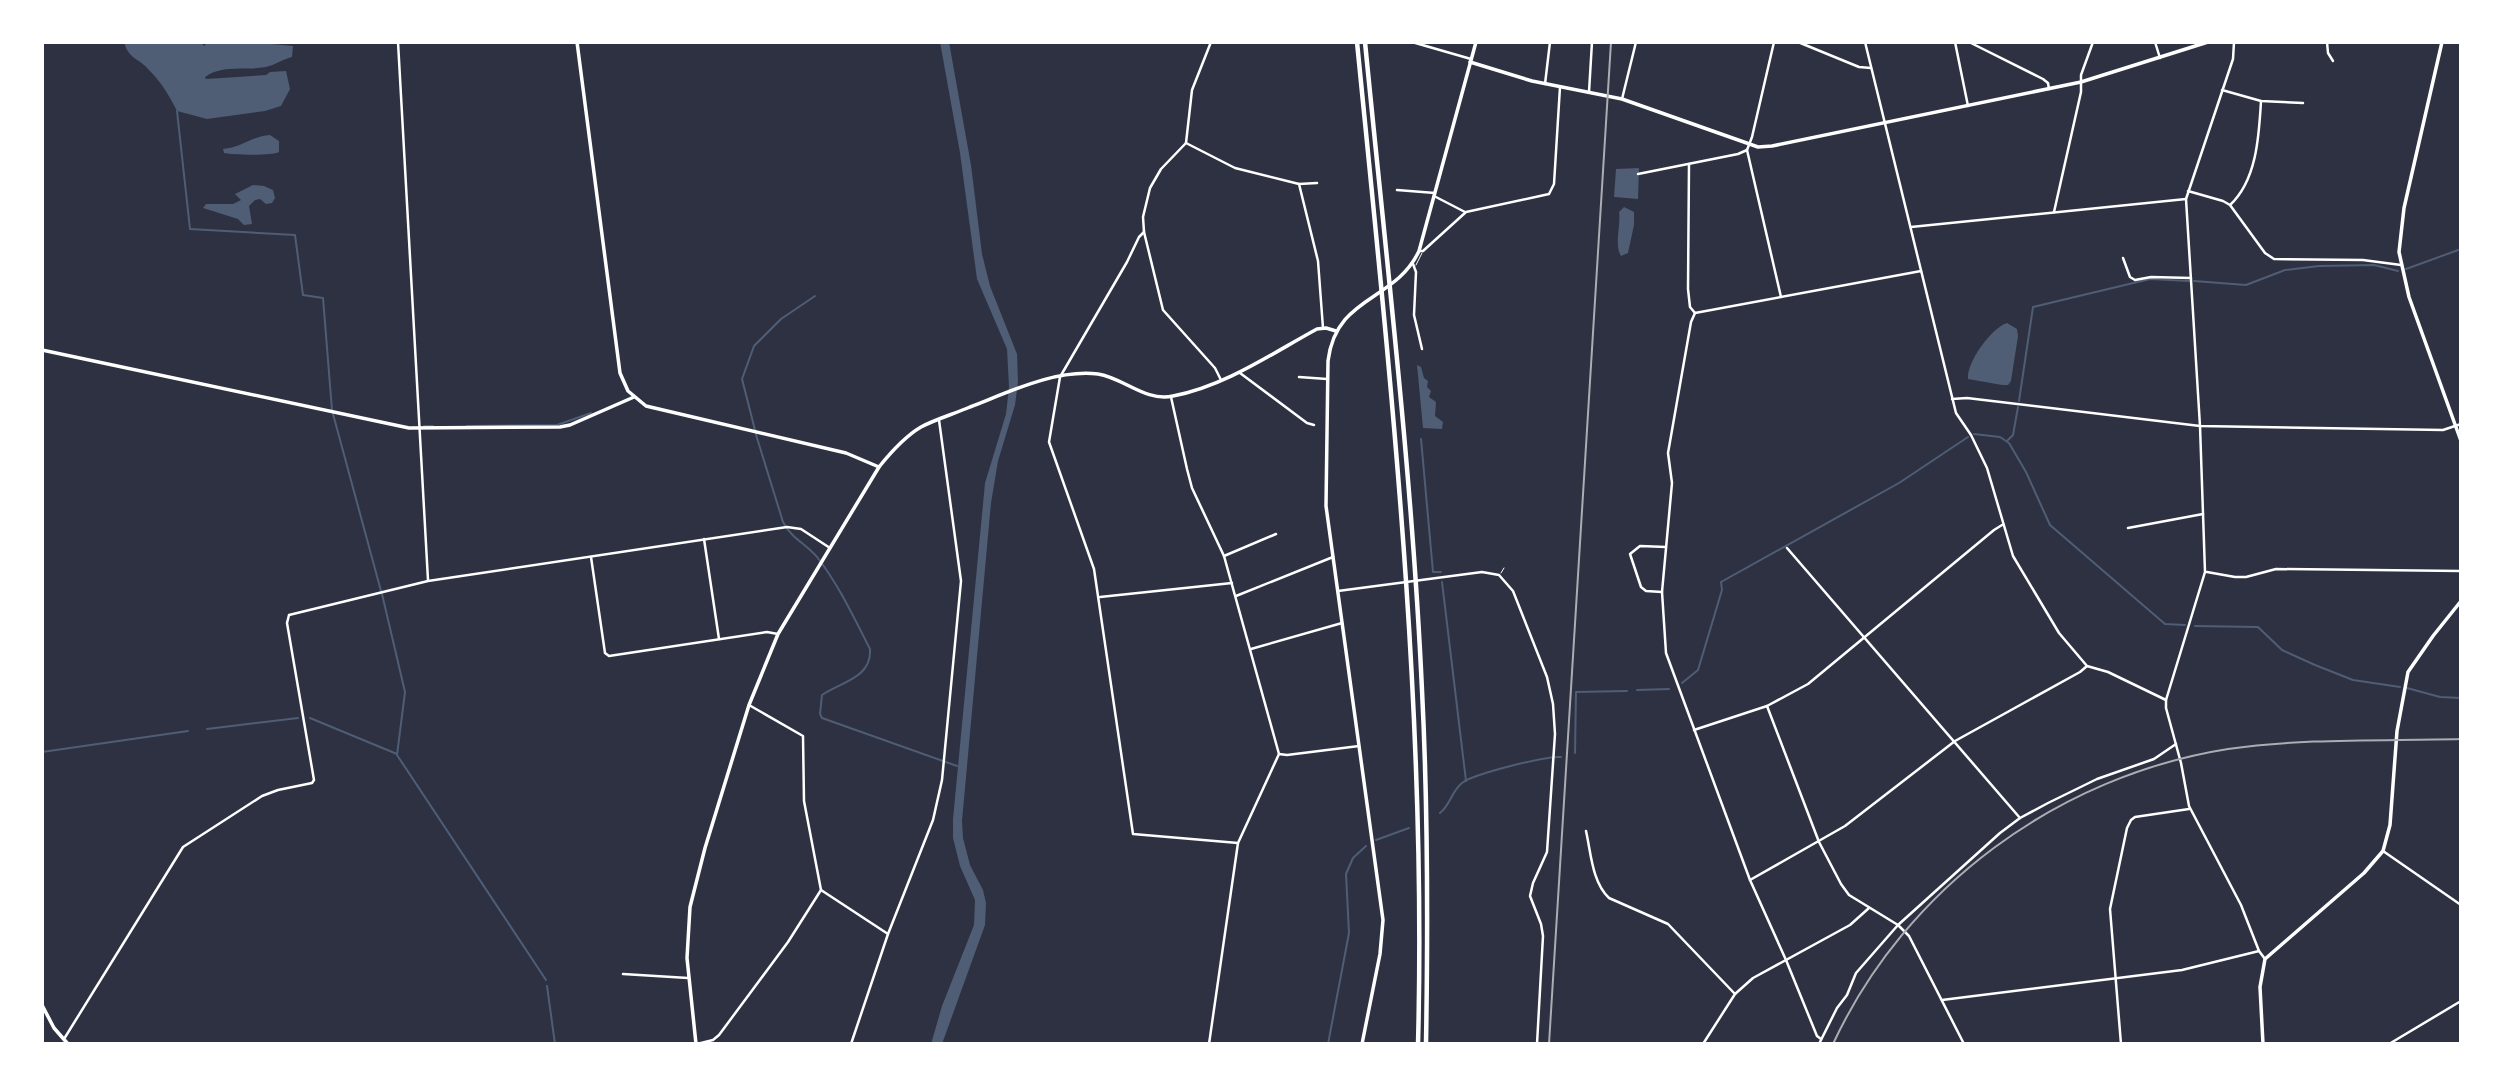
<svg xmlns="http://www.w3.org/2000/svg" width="2503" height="1086" viewBox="0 0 2503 1086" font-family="'Space Grotesk',sans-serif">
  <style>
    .water { fill: #4f5d75 }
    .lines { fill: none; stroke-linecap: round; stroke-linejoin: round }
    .stream { stroke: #4f5d75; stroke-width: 2 }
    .service { stroke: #fff; stroke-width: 1 }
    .minor { stroke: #fff; stroke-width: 2.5 }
    .tertiary { stroke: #fff; stroke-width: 3.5 }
    .secondary { stroke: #fff; stroke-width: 3.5 }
    .motorway { stroke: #fff; stroke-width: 4.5 }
    .rail { stroke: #abadb3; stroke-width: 2 }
  </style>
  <rect width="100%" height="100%" fill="#2d3142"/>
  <g class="water">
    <path d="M124 42H201L204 46 208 42H251L293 46 292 57C283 59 275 65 266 67 245 71 223 64 205 77L206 79 266 75 270 72 286 71 290 89 281 106 265 111 207 119 177 111C169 95 161 82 149 70 139 58 129 60 124 42Z"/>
    <path d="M940 42H949L971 165 982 254 990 286 1017 354 1018 382 1015 405 998 461 991 503 962 821 963 838 970 865 983 890 986 903 985 925 942 1044H931L942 1006 974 925 975 900 960 866 953 838V819L985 483 1006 414 1009 387 1007 349 977 279 960 153Z"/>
    <path d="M270 135 279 141V152C272 156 233 155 224 153L223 149C240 148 253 136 270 135Z"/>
    <path d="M1639 168 1638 199 1614 197 1616 169Z"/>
    <path d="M253 185 264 186 273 190 275 198 272 203 266 204 260 199 255 200 249 206 252 224 244 225 238 219 203 208 206 204H233L241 200 235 194Z"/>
    <path d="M1624 207 1634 212V225L1628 253 1621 256C1614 244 1621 226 1619 212Z"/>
    <path d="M2007 323 2017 329 2018 336 2011 381 2008 385H2002L1968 379C1966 363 1991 328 2007 323Z"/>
    <path d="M1417 365 1421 367 1424 378 1428 381 1427 387 1431 391 1429 397 1436 402 1435 416 1443 422 1442 429 1423 428Z"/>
  </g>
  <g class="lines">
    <g class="stream">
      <path d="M177 111 190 229 295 235 303 295 323 298 332 410"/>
      <path d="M2406 269 2461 249"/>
      <path d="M2194 281 2246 285 2285 270 2319 266 2374 265 2398 271"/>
      <path d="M815 296 781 319 754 346 742 379 757 438 783 522C791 538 806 544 817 557 839 585 854 618 870 649 872 678 841 682 822 695L820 714 822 718 957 766"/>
      <path d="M2019 401 2033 307 2150 279 2189 281"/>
      <path d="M333 414 381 591"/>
      <path d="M424 426H433"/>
      <path d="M467 426 557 425 591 413"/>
      <path d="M1974 434 2000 437 2009 443 2026 472 2050 525 2165 624 2185 625"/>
      <path d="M1421 439 1433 572H1441"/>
      <path d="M2007 441 2013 435 2018 407"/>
      <path d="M1442 582 1466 781"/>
      <path d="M382 594 405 692 397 755 546 980"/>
      <path d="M2195 626 2258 627 2282 650 2315 665 2353 680 2400 687"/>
      <path d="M1682 683 1698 670 1722 590 1721 582 1899 483 1968 437"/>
      <path d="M2407 688 2440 697 2461 698"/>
      <path d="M1637 690 1669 689"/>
      <path d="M310 718 397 754"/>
      <path d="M207 729 298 718"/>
      <path d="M42 752 188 731"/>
      <path d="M1575 753 1576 692 1627 691"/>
      <path d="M1440 813C1451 804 1451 792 1462 783 1473 774 1545 756 1561 757"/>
      <path d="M1376 840 1409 828"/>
      <path d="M547 986 555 1044"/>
      <path d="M1328 1044 1349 933 1346 874 1353 858 1366 846"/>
    </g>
    <g class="service">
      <path d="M1416 265 1422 253"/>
      <path d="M1501 573 1504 568"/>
    </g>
    <g class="minor">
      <path d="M398 42 428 580"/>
      <path d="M1211 42 1192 90 1186 143 1161 169 1150 188 1143 217 1144 232 1163 310 1215 368 1221 380"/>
      <path d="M1412 42 1471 59"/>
      <path d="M1798 42 1859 67 1871 68"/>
      <path d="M1865 42 1956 413 1971 435 1987 468 2013 556 2059 633 2087 666 2108 672 2166 700"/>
      <path d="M1955 42 1968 106"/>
      <path d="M1969 42 2043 79 2048 83 2049 89"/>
      <path d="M2155 42 2160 58"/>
      <path d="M2234 42 2233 59 2186 199 2200 426 2205 572 2166 700V708L2181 763 2189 806 2241 905 2259 951 2265 959"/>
      <path d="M2327 42 2328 53 2333 61"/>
      <path d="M1545 84 1550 42"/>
      <path d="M2222 90 2261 101 2303 103"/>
      <path d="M1589 92 1592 42"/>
      <path d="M1622 99 1636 42"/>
      <path d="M1186 143 1235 168 1299 184 1318 261 1323 328"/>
      <path d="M1747 150 1781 297"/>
      <path d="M1689 164 1688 289 1690 307 1695 313"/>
      <path d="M1638 174 1738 154 1747 150 1752 137 1774 42"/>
      <path d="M1299 184 1317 183"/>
      <path d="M1397 190 1435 193"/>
      <path d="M2188 191 2223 201 2230 205 2265 253 2274 259 2363 260 2401 265"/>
      <path d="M1434 196 1465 212"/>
      <path d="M2230 205C2257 180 2259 135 2261 101"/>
      <path d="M2054 212 2081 92V75L2093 42"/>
      <path d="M1911 227 2186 199"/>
      <path d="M1144 232 1139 237 1127 262 1060 377 1049 442 1094 569 1133 834 1238 843"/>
      <path d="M1419 251H1423L1466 212 1549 194 1554 184 1560 87"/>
      <path d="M2123 258 2130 277 2135 280 2151 277 2191 278"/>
      <path d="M1413 264 1416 272 1414 315 1422 349"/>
      <path d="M1695 313 1691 322 1668 453 1672 483 1662 592 1666 653 1750 880 1786 960 1817 1036 1821 1039"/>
      <path d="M1695 313 1921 271"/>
      <path d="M1240 373 1307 423 1314 425"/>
      <path d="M1299 377 1327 379"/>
      <path d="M1171 397 1187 469 1192 488 1224 556 1279 754 1238 843 1209 1044"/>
      <path d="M1952 399 1967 398 2200 426 2443 430 2461 424"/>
      <path d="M2128 528 2203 514"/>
      <path d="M704 539 719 639"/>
      <path d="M1787 548 2020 818"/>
      <path d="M1224 556 1276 534"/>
      <path d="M591 557 605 653 609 656 767 632 778 634"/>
      <path d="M2207 572 2235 577H2246L2276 569 2461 571"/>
      <path d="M1338 591 1482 572 1499 575 1513 591 1547 677 1553 704 1555 734 1547 852 1533 883 1530 896 1541 924 1543 936 1537 1044"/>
      <path d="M1662 592 1646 591 1641 587 1630 554 1640 546 1666 547"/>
      <path d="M1236 596 1333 557"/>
      <path d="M1100 597 1232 583"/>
      <path d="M1251 649 1342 623"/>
      <path d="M1767 706 1819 842 1841 884 1849 895 1898 925 1909 936 1964 1044"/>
      <path d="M1694 730 1767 706 1808 684 1994 530 2002 525"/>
      <path d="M1279 754 1287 755 1359 746"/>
      <path d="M1586 831C1591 853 1592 882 1609 898L1668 924 1735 994"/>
      <path d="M2383 851 2461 905"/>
      <path d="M1750 880 1845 826 1955 741 2080 672 2087 666"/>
      <path d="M821 890 888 934"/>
      <path d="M623 974 688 978"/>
      <path d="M1942 1000 2182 970 2259 951"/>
      <path d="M64 1039 183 847 262 796 278 790 312 783 314 780 287 623 289 615 428 581 787 527 801 529 830 548"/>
      <path d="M697 1044 713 1040 719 1035 788 942 821 890 804 801 803 736 749 705"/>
      <path d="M851 1044 888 934 933 820 942 780 961 581 939 420"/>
      <path d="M1703 1044 1735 994 1753 978 1850 925 1869 908"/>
      <path d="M1819 1044 1837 1008 1847 995 1856 973 1898 925 2000 833 2020 818 2048 803 2097 779 2154 759 2176 744"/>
      <path d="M2121 1044 2110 909 2127 828 2131 820 2135 817 2189 809"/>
      <path d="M2389 1044 2461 1001"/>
    </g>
    <g class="tertiary">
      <path d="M42 350 409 428 560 427 570 425 634 397"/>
      <path d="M42 1005 54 1028 68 1044"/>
      <path d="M696 1044 687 958 690 907 705 848 749 705 778 634 879 467"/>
    </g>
    <g class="secondary">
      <path d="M577 42 620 373 628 391 646 406 846 453 879 467C891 452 904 437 921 427 936 419 954 414 970 407 1009 392 1055 369 1098 374 1124 378 1145 402 1173 396 1225 386 1271 354 1317 329L1326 328 1336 331"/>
      <path d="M2442 42 2404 208 2399 252 2409 297 2461 441"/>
      <path d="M1470 62 1532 81 1622 99 1758 147 1772 146 2081 82 2208 42"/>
      <path d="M1362 1044 1380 954 1383 920 1326 506 1328 361C1336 295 1395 302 1419 251L1476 42"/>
      <path d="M2263 1044 2260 987 2265 959 2364 873 2383 851 2390 825 2397 731 2408 672 2433 636 2461 601"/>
    </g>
    <g class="motorway">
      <path d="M1357 42C1390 376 1427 708 1418 1044"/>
      <path d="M1365 42C1386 257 1412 473 1422 690 1428 808 1428 926 1426 1044"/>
    </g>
    <g class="rail">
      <path d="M1549 1044 1611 42"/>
      <path d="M1833 1044C1906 887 2058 776 2228 749 2305 738 2384 741 2461 739"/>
    </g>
  </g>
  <rect width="2503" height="1086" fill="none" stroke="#ffffff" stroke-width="88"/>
</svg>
